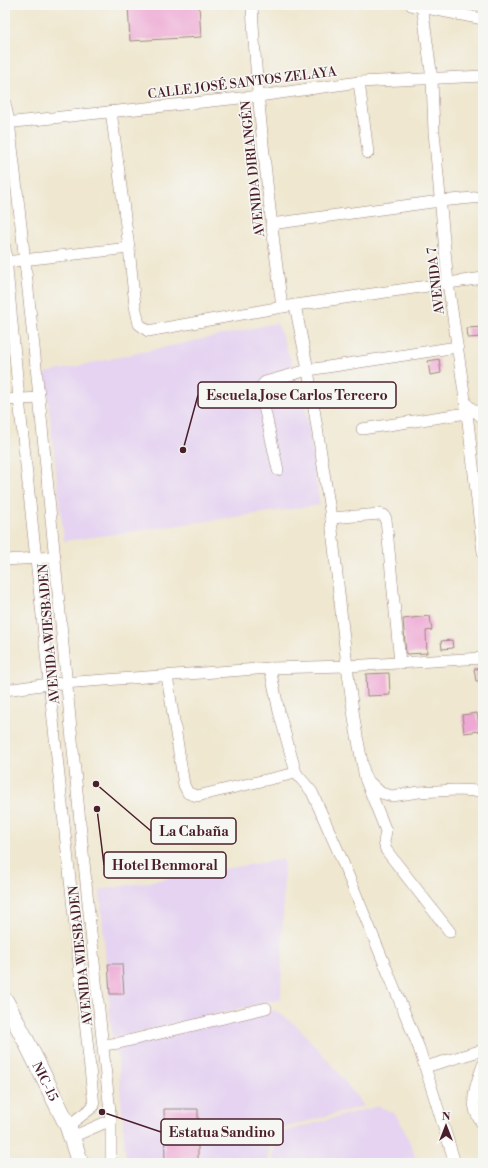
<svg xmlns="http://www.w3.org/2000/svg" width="488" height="1168" viewBox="0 0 488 1168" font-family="'Libre Bodoni',serif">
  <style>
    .built { fill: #e5d3f1 }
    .building { fill: #eea8d4 }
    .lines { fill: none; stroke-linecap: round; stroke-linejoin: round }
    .minor-casing { stroke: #9c837d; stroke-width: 12 }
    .highway-casing { stroke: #9c837d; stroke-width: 18 }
    .minor { stroke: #fff; stroke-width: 11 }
    .highway { stroke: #fff; stroke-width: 17 }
    .labels { text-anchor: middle; stroke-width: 3.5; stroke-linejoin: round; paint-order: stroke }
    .street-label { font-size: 13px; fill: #4a1f2b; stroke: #f6f6f2 }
    .leader { fill: none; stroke: #4a1f2b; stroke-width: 1.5 }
    .callout-dot { fill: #4a1f2b; stroke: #f6f6f2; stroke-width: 1.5 }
    .callout { fill: #f6f6f2; stroke: #4a1f2b; stroke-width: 1.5 }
    .callout-label { font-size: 14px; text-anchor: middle; font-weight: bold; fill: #4a1f2b }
  </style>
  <rect width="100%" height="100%" fill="#f6f6f2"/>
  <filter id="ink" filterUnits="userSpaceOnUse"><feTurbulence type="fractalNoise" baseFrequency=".025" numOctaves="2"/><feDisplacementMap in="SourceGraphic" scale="8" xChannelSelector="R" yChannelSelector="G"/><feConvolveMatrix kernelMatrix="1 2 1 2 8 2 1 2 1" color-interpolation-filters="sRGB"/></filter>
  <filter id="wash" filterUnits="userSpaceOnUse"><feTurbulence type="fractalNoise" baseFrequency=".012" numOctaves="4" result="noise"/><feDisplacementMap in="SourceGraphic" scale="16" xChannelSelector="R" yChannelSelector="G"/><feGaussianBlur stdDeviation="0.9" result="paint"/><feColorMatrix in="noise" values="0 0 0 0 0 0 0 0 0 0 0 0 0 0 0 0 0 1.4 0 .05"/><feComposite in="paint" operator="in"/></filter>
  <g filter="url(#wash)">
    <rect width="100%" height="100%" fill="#efe7cf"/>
    <g class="built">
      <path d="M277 323 304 395 320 505 64 541 45 373Z"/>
      <path d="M284 859 281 999 112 1038 100 890Z"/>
      <path d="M275 1010 298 1027 333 1066 364 1106 271 1131 268 1163H126L117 1046Z"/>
      <path d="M378 1106 394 1113 400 1121 414 1152 416 1163H273L275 1134Z"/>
    </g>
    <g id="blocks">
      <g class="building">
        <path d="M128 5H199L201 37 130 41Z"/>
        <path d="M483 327V337L468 338 467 328Z"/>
        <path d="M439 359 441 373 430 375 428 361Z"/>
        <path d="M430 616 432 630 426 631 427 653 406 654 403 619Z"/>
        <path d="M452 640 453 648 442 649 441 641Z"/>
        <path d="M483 668V681H476L474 669Z"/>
        <path d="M389 673 390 695 367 696 366 674Z"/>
        <path d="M477 713 480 731 464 733 462 715Z"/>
        <path d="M108 964H122L124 994H110Z"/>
        <path d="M164 1109H198V1163H165Z"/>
      </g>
    </g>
  </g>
  <g filter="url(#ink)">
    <use href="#blocks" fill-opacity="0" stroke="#9c837d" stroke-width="1"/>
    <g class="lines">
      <g class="minor-casing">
        <g id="minor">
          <path d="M252 5C257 106 269 207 282 307"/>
          <path d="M411 5 483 19"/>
          <path d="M422 5 432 79 434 132 448 283 467 413 483 552"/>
          <path d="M359 82 368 153"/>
          <path d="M5 103 9 122C49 454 73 788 111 1120V1163"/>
          <path d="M111 111 129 248 135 306 139 324 148 331 282 307 483 278"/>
          <path d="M5 123 259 96 359 82 483 76"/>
          <path d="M271 224 440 201 483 197"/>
          <path d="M5 247 19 399 94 1106 68 1126"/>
          <path d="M5 262 129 248"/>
          <path d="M295 305 308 370 330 511 347 666 355 725 365 778 381 793 392 796 419 792 455 790 483 791"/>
          <path d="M5 400 39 398"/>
          <path d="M465 403 483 418"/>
          <path d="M362 429 467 413"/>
          <path d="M278 470 260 388 265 382 308 370 457 347"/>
          <path d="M331 518 380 514 384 515 386 519 400 663"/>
          <path d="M5 560 55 557"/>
          <path d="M270 668 279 712 296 773 312 792 339 853 419 1048 425 1067 483 1050"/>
          <path d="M167 676 184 785 188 793 197 796 296 773"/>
          <path d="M5 690 49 684 270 668 347 666 483 658"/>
          <path d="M366 781 386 831 384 842 386 850 450 932"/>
          <path d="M103 1045 119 1043 266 1008"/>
          <path d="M483 1065C475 1087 467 1104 483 1125"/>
          <path d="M425 1067 455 1163"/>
          <path d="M72 1137 111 1120"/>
        </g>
      </g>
      <g class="highway-casing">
        <g id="highway">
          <path id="s1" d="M5 1001 24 1037 68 1126 80 1163"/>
        </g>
      </g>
      <use href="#minor" class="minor"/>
      <use href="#highway" class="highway"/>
    </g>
  </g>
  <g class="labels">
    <g class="street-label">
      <text transform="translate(242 82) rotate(-7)" y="5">CALLE JOSÉ SANTOS ZELAYA</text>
      <text transform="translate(252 169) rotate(-96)" y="5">AVENIDA DIRIANGÉN</text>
      <text transform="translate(435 281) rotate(-97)" y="5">AVENIDA 7</text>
      <text transform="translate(48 634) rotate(-95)" y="5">AVENIDA WIESBADEN</text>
      <text transform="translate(80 956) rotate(-96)" y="5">AVENIDA WIESBADEN</text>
      <text dy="5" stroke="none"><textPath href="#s1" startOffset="90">NIC-15</textPath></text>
    </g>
  </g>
  <path class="leader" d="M183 450L198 395M96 784L151 831M97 809L104 865M102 1112L161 1132"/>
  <g class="callout-dot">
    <circle cx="183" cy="450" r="4"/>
    <circle cx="96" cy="784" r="4"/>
    <circle cx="97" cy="809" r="4"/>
    <circle cx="102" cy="1112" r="4"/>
  </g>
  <g class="callout">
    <rect x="198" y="382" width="198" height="26" rx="4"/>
    <rect x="151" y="818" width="85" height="26" rx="4"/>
    <rect x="104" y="852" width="122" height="26" rx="4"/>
    <rect x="161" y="1119" width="122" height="26" rx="4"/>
  </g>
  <g class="callout-label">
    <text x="297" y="400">Escuela Jose Carlos Tercero</text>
    <text x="194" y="836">La Cabaña</text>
    <text x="165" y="870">Hotel Benmoral</text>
    <text x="222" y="1137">Estatua Sandino</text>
  </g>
  <rect width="488" height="1168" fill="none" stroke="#f6f6f2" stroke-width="20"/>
  <g transform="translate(446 1126)" stroke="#f6f6f2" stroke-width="3" paint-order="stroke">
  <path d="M0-3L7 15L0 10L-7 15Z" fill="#4a1f2b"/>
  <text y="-6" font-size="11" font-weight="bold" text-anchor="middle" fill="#4a1f2b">N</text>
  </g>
</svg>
